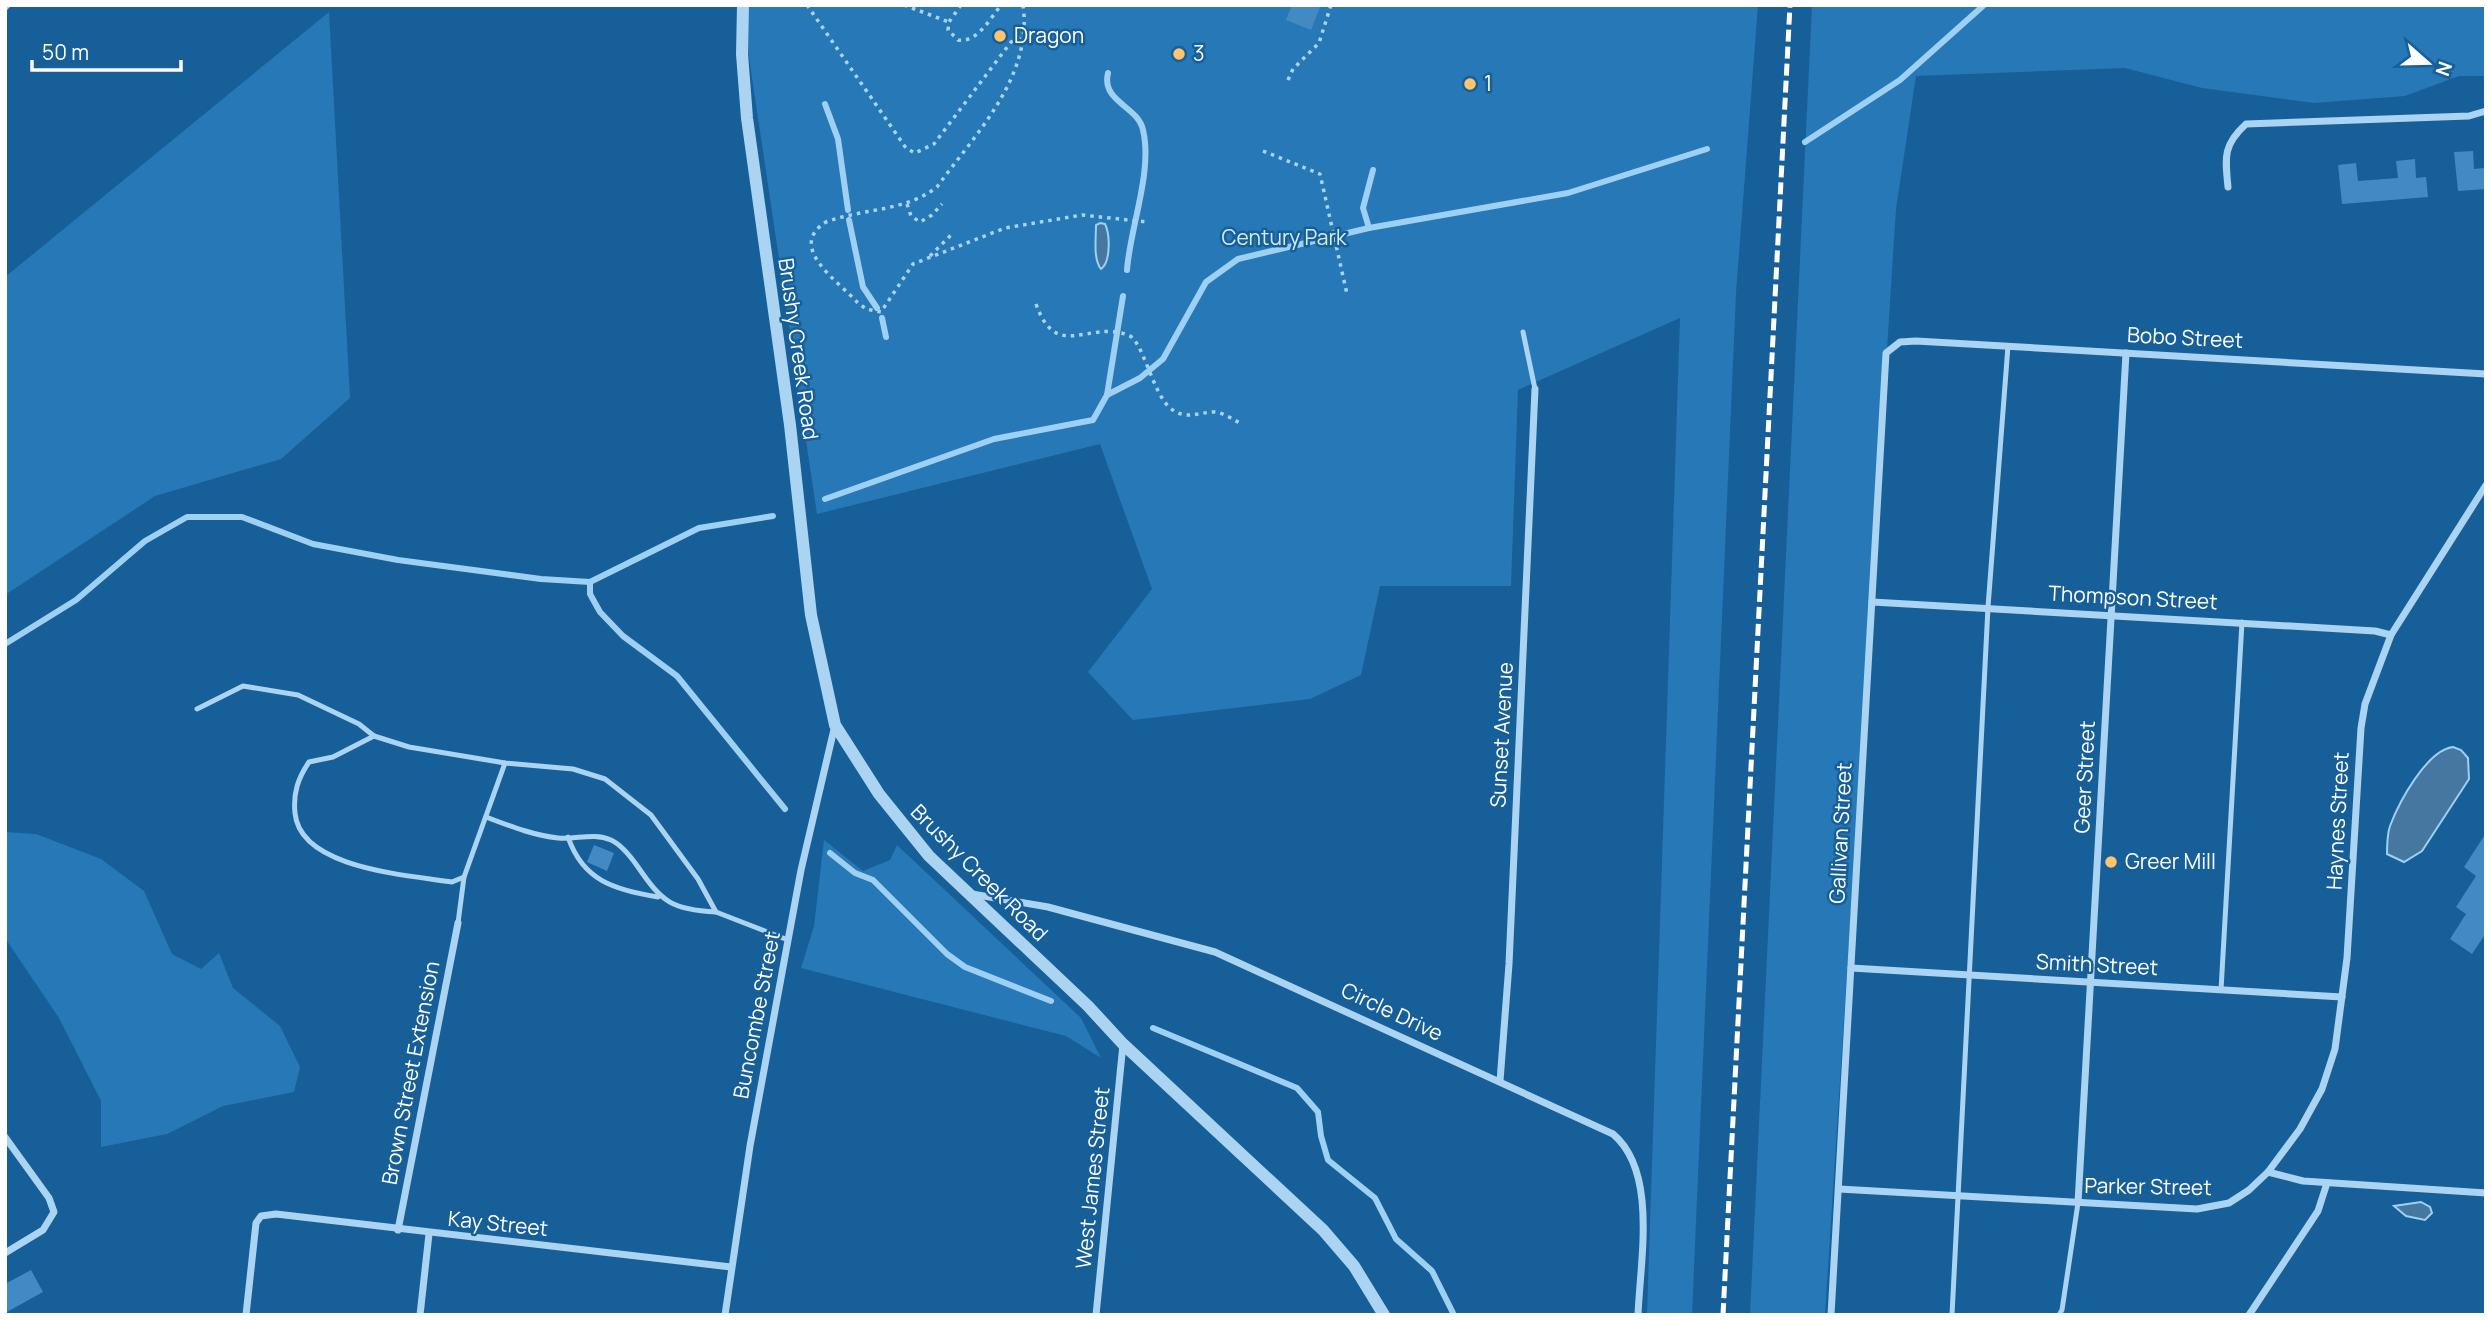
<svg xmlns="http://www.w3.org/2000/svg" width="2491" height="1320" viewBox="0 0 2491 1320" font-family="Manrope,sans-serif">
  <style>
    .green { fill: #2678b6 }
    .water { fill: #4577a0; stroke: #9ed0f4; stroke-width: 2 }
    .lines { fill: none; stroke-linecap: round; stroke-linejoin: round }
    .stream { stroke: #9ed0f4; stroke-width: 6 }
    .building { fill: #448ac2 }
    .path { stroke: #abd3f2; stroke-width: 3.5; stroke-dasharray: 3.5 5; stroke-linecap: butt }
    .service { stroke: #abd3f2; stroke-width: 5 }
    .minor { stroke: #abd3f2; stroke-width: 7 }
    .tertiary { stroke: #abd3f2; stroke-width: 12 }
    .rail { stroke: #fff; stroke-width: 5; stroke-dasharray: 12 5; stroke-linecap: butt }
    .poi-dot { fill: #ffc46c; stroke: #175f99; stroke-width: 2.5 }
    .labels { text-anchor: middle; stroke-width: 5; stroke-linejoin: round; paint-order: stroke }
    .poi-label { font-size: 21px; fill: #fff; stroke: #175f99; text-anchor: start }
    .park-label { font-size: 21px; fill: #d3eafc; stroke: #175f99 }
    .street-label { font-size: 21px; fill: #fff; stroke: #175f99 }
  </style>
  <rect width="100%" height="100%" fill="#175f99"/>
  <g class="green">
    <path d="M744 5H1758L1736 293 1692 1315H1647L1680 318 1518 390 1511 586H1380L1361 675 1310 699 1133 720 1088 672 1152 589 1100 444 817 514 743 17Z"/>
    <path d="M1812 5H2486V76H2459L2405 96 2314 103 2202 88 2125 68 1916 76 1896 209 1825 1315H1750Z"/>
    <path d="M329 12 350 398 281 459 155 496 5 595V277Z"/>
    <path d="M5 832 36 834 101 859 144 891 172 954 201 969 219 953 233 988 280 1026 300 1067 294 1092 223 1106 167 1134 101 1147V1101L59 1018 5 938Z"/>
    <path d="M824 840 863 871 890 860 897 845 1081 1018 1101 1058 1066 1036 801 968 814 926Z"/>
  </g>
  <g class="water">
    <path d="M1100 223 1105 224C1110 234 1111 262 1101 269 1093 259 1096 239 1096 225Z"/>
    <path d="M2453 747 2461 750 2468 758 2469 779 2422 851 2404 862 2387 854C2387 845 2387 835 2390 826 2399 802 2427 750 2453 747Z"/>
    <path d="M2421 1202 2430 1207 2432 1213 2425 1220 2406 1216 2394 1206Z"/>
  </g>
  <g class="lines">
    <g class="stream">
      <path d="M1108 73C1101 102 1138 106 1143 130 1153 171 1130 228 1127 270"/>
      <path d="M825 104 838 139 848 210"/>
      <path d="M1805 142 1900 80 1984 5"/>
      <path d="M849 220 863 287 877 308"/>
      <path d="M1369 228 1363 208 1373 170"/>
      <path d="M882 318 886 337"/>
      <path d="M1107 395 1123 296"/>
      <path d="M825 499 994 439 1093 420 1107 395 1140 378 1163 359 1206 282 1238 259 1369 228 1568 193 1707 149"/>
      <path d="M590 582V594L600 612 623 636 677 676 785 809"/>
      <path d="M5 644 76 600 145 541 187 517H242L313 544 398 560 541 579 590 582 699 528 773 516"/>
      <path d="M830 853 855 873 873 880 947 954 965 967 1051 1001"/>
      <path d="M1153 1028 1297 1088 1318 1112 1321 1136 1328 1160 1375 1198 1396 1239 1432 1271 1454 1315"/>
    </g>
  </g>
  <g class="building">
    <path d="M1292 5H1321L1311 30 1286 20Z"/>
    <path d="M2473 151 2474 169 2484 168 2486 189 2458 191 2454 152Z"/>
    <path d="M2415 159 2416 178 2426 177 2428 197 2342 204 2338 165 2356 163 2358 181 2398 178 2396 161Z"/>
    <path d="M2486 833V933L2472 954 2450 939 2466 914 2456 907 2476 876 2464 867Z"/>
    <path d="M594 845 614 853 607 871 587 862Z"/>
    <path d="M31 1270 43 1292 5 1313V1284Z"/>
  </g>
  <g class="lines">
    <g class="path">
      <path d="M807 5 906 148 915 153 934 144 1011 42 1021 37"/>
      <path d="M904 5 949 22"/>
      <path d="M961 5 949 22 948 30 958 40C977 43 990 19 1001 5"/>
      <path d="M1023 5C1033 77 976 133 937 187 905 212 863 208 826 222 786 247 838 281 857 302L866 309 881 312 913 264 1005 228 1082 215 1147 222"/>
      <path d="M1288 80 1293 69 1319 43 1331 5"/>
      <path d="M1263 151 1320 174 1347 294"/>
      <path d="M907 204 911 216 920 222 932 215 942 204"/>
      <path d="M930 256 951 235"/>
      <path d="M1036 304C1057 362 1087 320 1128 335 1143 340 1152 392 1170 408 1186 421 1198 412 1215 412 1224 413 1232 419 1240 423"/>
    </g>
    <g class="service">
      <path d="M1523 332 1535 389"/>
      <path d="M197 709 243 686 298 695 359 724 374 736 409 747 505 763 573 769 605 779 651 815 698 879 716 912 788 940"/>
      <path d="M374 736 333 757 309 762C298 778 293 793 295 813 300 869 409 875 452 882L464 877 505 763"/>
      <path d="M486 817C510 826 532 835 558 838 576 840 593 832 611 840 622 845 631 857 638 867 662 902 672 910 716 912"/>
      <path d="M568 837C583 881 615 890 658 897"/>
      <path d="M458 923 464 877"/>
      <path d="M2221 990 2242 622"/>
      <path d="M1952 1315 1988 607 2008 346"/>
      <path d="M2059 1315 2062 1310 2078 1203"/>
    </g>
    <g class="minor">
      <path d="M5 7 7 5"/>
      <path d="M2228 187C2225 157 2223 145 2246 124L2469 116 2486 111"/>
      <path d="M1872 602 2375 631 2391 635"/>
      <path d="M972 894 1048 907 1215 952 1613 1134C1658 1172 1640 1261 1638 1315"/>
      <path d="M1851 968 2342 997"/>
      <path d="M1500 1081 1509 964 1535 389"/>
      <path d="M5 1137 49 1198 54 1212 43 1230 5 1253"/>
      <path d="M2268 1172 2303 1181 2486 1193"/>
      <path d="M1839 1189 2197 1209 2229 1203 2249 1190 2268 1172 2300 1129 2322 1089 2335 1049 2347 958 2361 728 2365 704 2391 635 2486 485"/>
      <path d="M2078 1203 2126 353"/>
      <path d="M398 1230 458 923"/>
      <path d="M246 1315 256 1223 261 1216 276 1214 731 1267"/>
      <path d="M420 1315 429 1234"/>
      <path d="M725 1315 750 1146 801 870 835 725"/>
      <path d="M1096 1315 1123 1044"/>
      <path d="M1831 1315 1886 353 1900 342 1916 341 2486 374"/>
      <path d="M2249 1315 2318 1211 2327 1183"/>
    </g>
    <path class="tertiary" d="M743 5 742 54 747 118 790 425 811 615 835 725 879 794 929 856 1088 1006 1123 1044 1323 1230 1354 1266 1384 1315"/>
    <path class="rail" d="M1723 1315 1790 5"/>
  </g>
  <g class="poi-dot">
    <circle cx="1000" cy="36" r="7"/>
    <circle cx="1179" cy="54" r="7"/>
    <circle cx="1470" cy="84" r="7"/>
    <circle cx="2111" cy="862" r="7"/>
  </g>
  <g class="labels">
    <g class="poi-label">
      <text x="1014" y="43">Dragon</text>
      <text x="1193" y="61">3</text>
      <text x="1484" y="91">1</text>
      <text x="2125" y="869">Greer Mill</text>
    </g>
    <g class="park-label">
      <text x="1284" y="245">Century Park</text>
    </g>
    <g class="street-label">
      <text transform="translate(2185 338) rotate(3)" y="7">Bobo Street</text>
      <text transform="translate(798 349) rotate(82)" y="7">Brushy Creek Road</text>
      <text transform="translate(2133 598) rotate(3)" y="7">Thompson Street</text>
      <text transform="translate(1502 735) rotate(-87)" y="7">Sunset Avenue</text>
      <text transform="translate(2085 777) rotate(-87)" y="7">Geer Street</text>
      <text transform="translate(2338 821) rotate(-87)" y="7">Haynes Street</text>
      <text transform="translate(1841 833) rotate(-87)" y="7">Gallivan Street</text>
      <text transform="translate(979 873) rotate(45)" y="7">Brushy Creek Road</text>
      <text transform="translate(2097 965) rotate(3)" y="7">Smith Street</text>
      <text transform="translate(1392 1012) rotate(25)" y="7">Circle Drive</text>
      <text transform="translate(757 1015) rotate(-79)" y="7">Buncombe Street</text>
      <text transform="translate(411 1073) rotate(-79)" y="7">Brown Street Extension</text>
      <text transform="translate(1093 1178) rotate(-84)" y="7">West James Street</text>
      <text transform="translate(2148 1187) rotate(1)" y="7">Parker Street</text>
      <text transform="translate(498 1224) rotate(6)" y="7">Kay Street</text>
    </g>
  </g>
  <rect width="2491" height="1320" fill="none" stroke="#ffffff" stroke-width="14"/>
  <g transform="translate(2428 63) rotate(110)" stroke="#175f99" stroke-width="5" paint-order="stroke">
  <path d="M0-5L12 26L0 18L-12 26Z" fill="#ffffff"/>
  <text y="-10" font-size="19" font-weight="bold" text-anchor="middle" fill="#ffffff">N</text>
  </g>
  <path d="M32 60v10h149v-10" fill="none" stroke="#ffffff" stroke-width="3.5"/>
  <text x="42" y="60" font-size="21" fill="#ffffff" stroke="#175f99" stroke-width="5" paint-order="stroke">50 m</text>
</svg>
